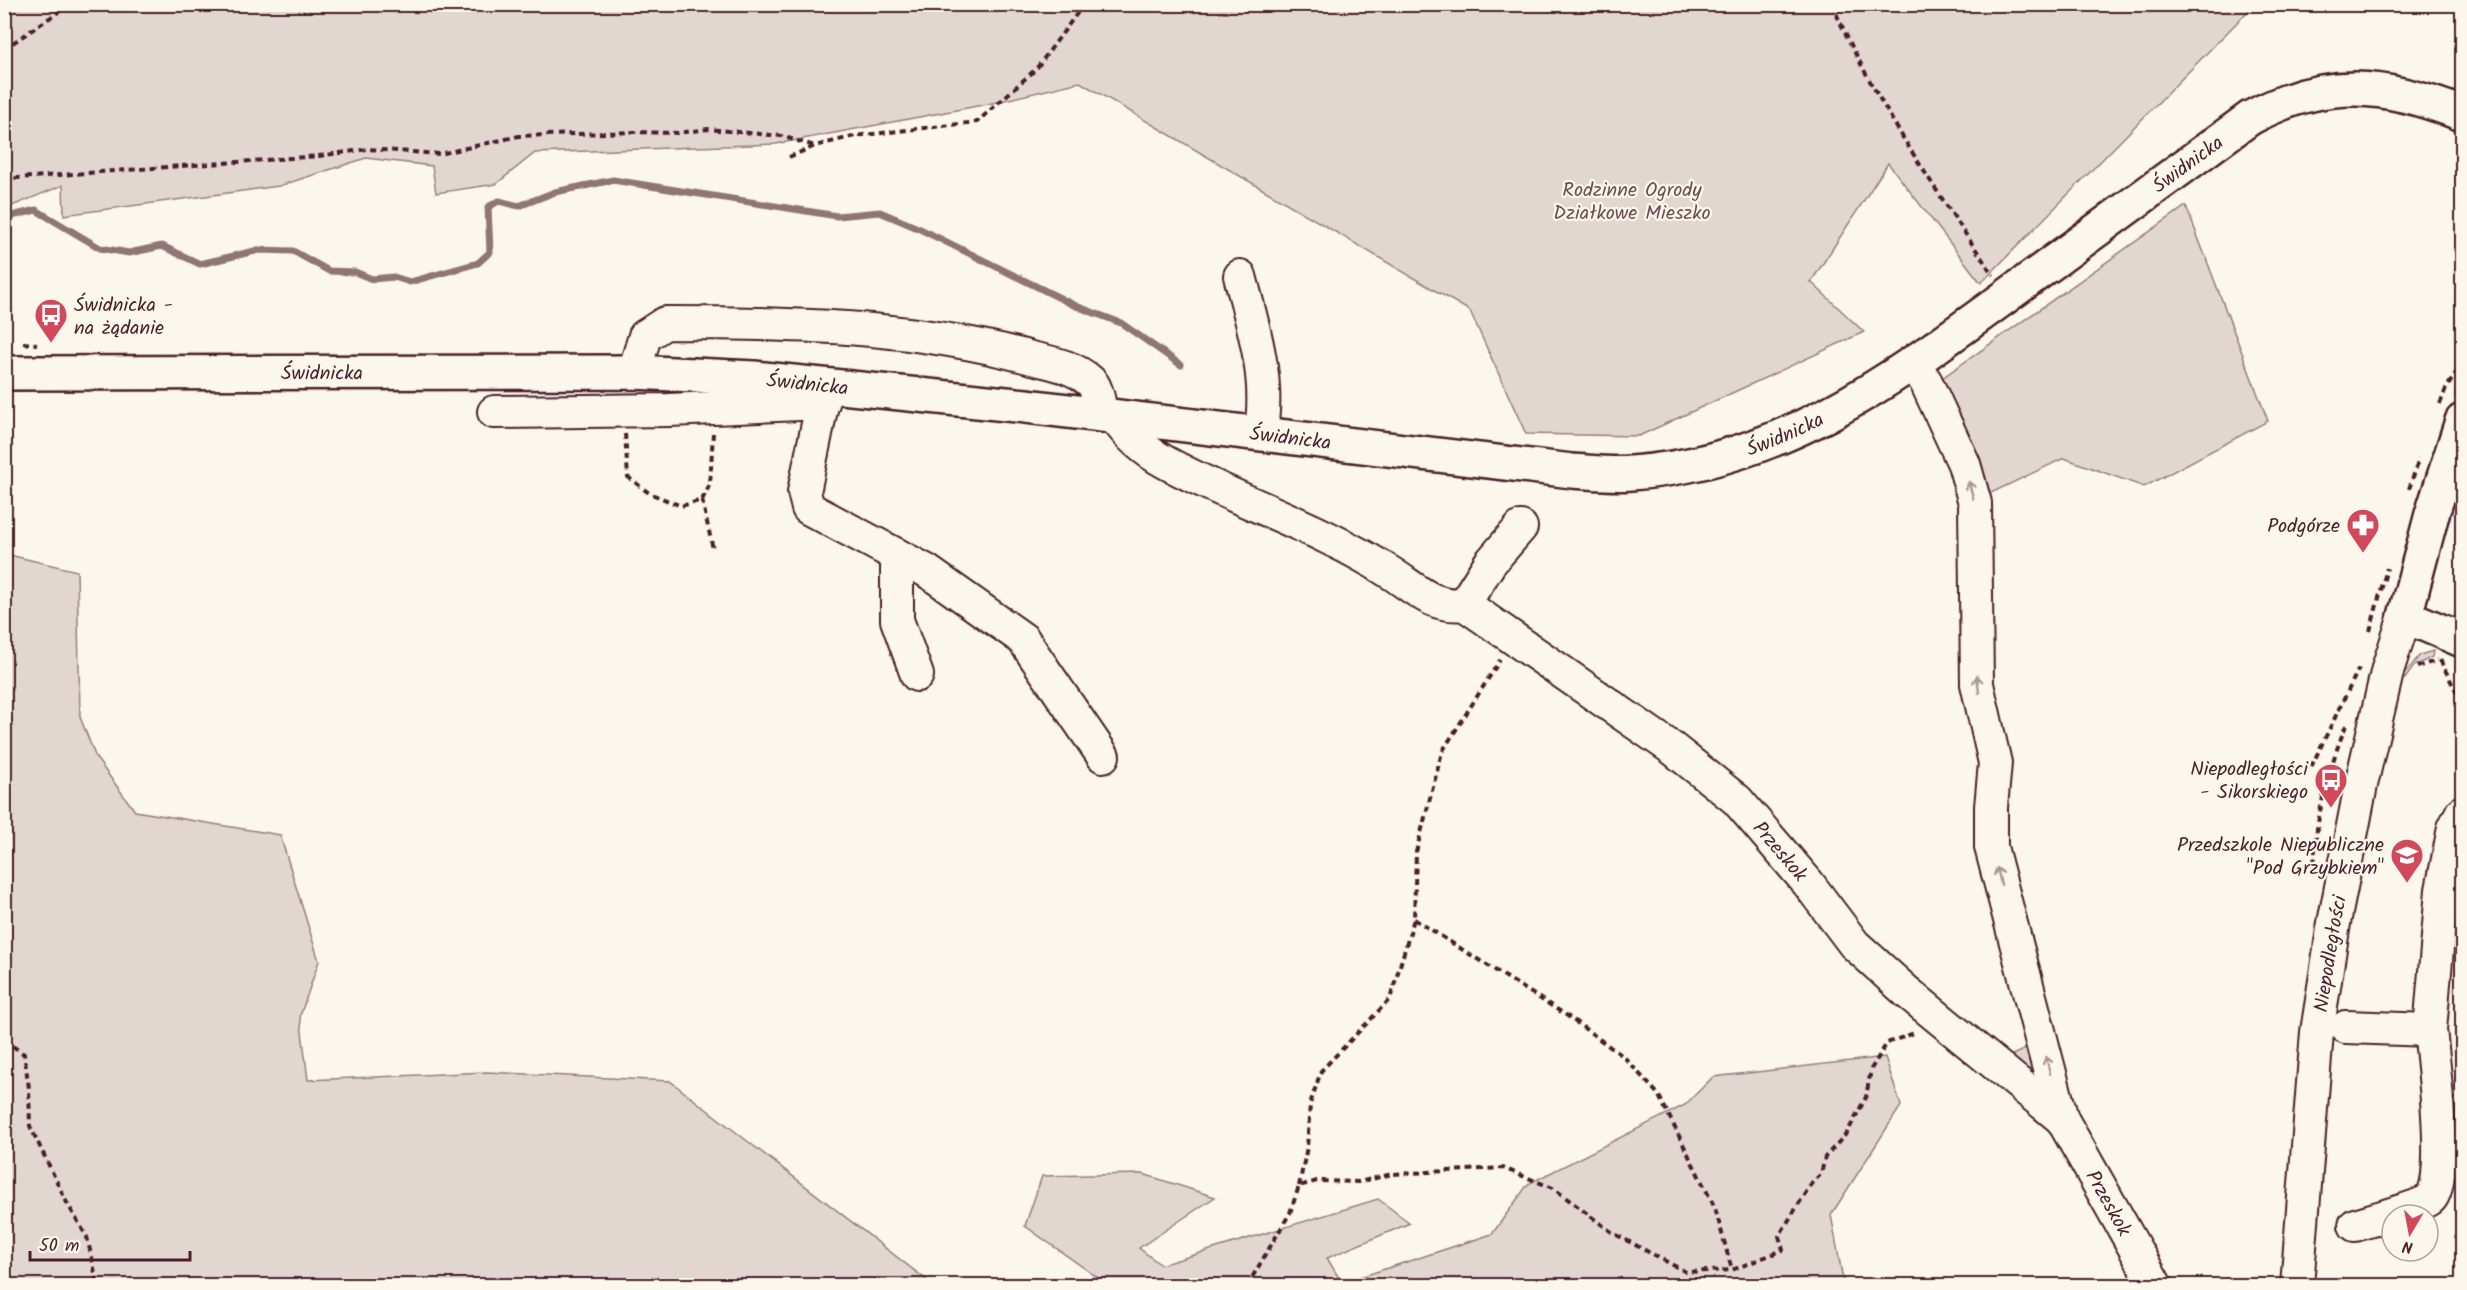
<svg xmlns="http://www.w3.org/2000/svg" width="2467" height="1290" viewBox="0 0 2467 1290" font-family="Kalam,sans-serif">
  <style>
    .green { fill: #e2d7d0; stroke: #967b7e; stroke-width: 1.5 }
    .lines { fill: none; stroke-linecap: round; stroke-linejoin: round }
    .stream { stroke: #907477; stroke-width: 7 }
    .minor-casing { stroke: #4a1f2b; stroke-width: 36 }
    .major-casing { stroke: #4a1f2b; stroke-width: 38 }
    .path { stroke: #4a1f2b; stroke-width: 4; stroke-dasharray: 6 4.5; stroke-linecap: butt }
    .minor { stroke: #fbf7ec; stroke-width: 32 }
    .major { stroke: #fbf7ec; stroke-width: 33 }
    .oneway { stroke: #ab9695 }
    .labels { text-anchor: middle; stroke-width: 4.5; stroke-linejoin: round; paint-order: stroke }
    .street-label { font-size: 20px; fill: #4a1f2b; stroke: #fbf7ec }
    .park-label { font-size: 20px; fill: #704d54; stroke: #fbf7ec }
    .poi-label { font-size: 20px; fill: #4a1f2b; stroke: #fbf7ec; text-anchor: end }
  </style>
  <rect width="100%" height="100%" fill="#fbf7ec"/>
  <filter id="ink" filterUnits="userSpaceOnUse"><feTurbulence type="fractalNoise" baseFrequency=".0167" numOctaves="2"/><feDisplacementMap in="SourceGraphic" scale="12" xChannelSelector="R" yChannelSelector="G"/><feConvolveMatrix kernelMatrix="1 2 1 2 8 2 1 2 1" color-interpolation-filters="sRGB"/></filter>
  <g filter="url(#ink)">
    <g class="green">
      <path d="M2255 4 1981 283 1888 163 1811 282 1864 332 1639 436 1526 434 1470 311 1080 82 988 104 776 144 535 153 496 184 436 193 432 166 366 158 279 186 64 215 63 185 5 209V5Z"/>
      <path d="M2186 206 2268 421 2144 487 2064 458 1989 494 1935 383Z"/>
      <path d="M5 554 77 571 80 717 96 758 135 811 280 835 319 961 300 1016 308 1080 487 1072 670 1081 933 1285H5Z"/>
      <path d="M2433 651 2432 657 2414 666 2405 679 2401 678 2420 655Z"/>
      <path d="M2030 1047 2047 1090 2010 1056Z"/>
      <path d="M1885 1057 1901 1106 1831 1215 1844 1285H1108L1025 1226 1042 1176 1143 1174 1215 1197 1139 1248 1161 1265 1378 1199 1410 1223 1327 1258 1342 1283 1492 1234 1528 1184 1685 1105 1713 1077Z"/>
    </g>
    <g class="lines">
      <path class="stream" d="M4 218 36 210 100 248 129 253 162 246 200 264 259 250 293 251 329 271 355 272 372 279 394 277 410 282 478 263 490 252 488 207 499 201 519 206 555 192 613 180 837 216 880 212 920 229 1076 306 1121 323 1181 365"/>
      <g class="minor-casing">
        <g id="minor">
          <path d="M1240 276C1253 326 1271 382 1260 433"/>
          <path id="s1" d="M1914 364 1926 382 1964 464 1975 503 1977 684 1995 763 1991 807V847L2062 1119 2156 1286"/>
          <path d="M634 372 645 336 665 323C786 323 910 325 1028 357 1050 363 1072 365 1090 381 1098 387 1099 406 1102 415"/>
          <path d="M826 385 804 492 808 508 927 571 1023 639 1103 756"/>
          <path d="M494 412 669 410 823 403"/>
          <path id="s2" d="M1114 416C1128 436 1143 450 1165 462 1238 502 1320 527 1391 573 1416 589 1433 608 1464 604L1673 749 1737 800 1808 883 1854 944 1907 992 2062 1119"/>
          <path d="M897 555V620L917 675"/>
          <path d="M1464 604 1490 563 1521 527"/>
          <path d="M2346 1027 2430 1030 2442 890 2454 828 2462 812"/>
          <path d="M2355 1225C2368 1221 2422 1206 2430 1199 2449 1183 2433 1058 2430 1030"/>
          <path id="s3" d="M2297 1286 2317 1032 2334 923 2361 785 2388 668 2405 616"/>
        </g>
      </g>
      <g class="major-casing">
        <g id="major">
          <path id="s4" d="M4 373 634 372 754 378 1026 406 1572 471C1591 472 1612 475 1631 473 1786 462 1898 375 2019 287 2096 231 2173 174 2250 118 2325 77 2385 83 2462 114"/>
          <path d="M2462 421 2432 514 2405 616 2462 640"/>
        </g>
      </g>
      <g class="path">
        <path d="M1832 4C1874 101 1935 188 1993 275"/>
        <path d="M4 49 70 4"/>
        <path d="M789 157 815 146 855 136 977 122 1036 69 1084 4"/>
        <path d="M4 179 319 156 368 149 440 154 519 136 634 132 678 133 708 129 781 136 815 146"/>
        <path d="M23 343 37 344"/>
        <path d="M2456 396 2462 379"/>
        <path d="M2440 404 2446 389 2462 363"/>
        <path d="M625 434 628 477 649 493 681 506 702 500 710 484 713 433"/>
        <path d="M2409 489 2419 459"/>
        <path d="M702 500 713 549"/>
        <path d="M2370 631 2387 568"/>
        <path d="M2440 660 2458 695 2462 722"/>
        <path d="M2417 667 2438 660"/>
        <path d="M2311 767 2358 670 2360 671"/>
        <path d="M2315 874C2311 830 2330 763 2347 723"/>
        <path d="M1414 919 1566 1015 1624 1057 1658 1094 1715 1208 1732 1270"/>
        <path d="M4 1040 24 1054 29 1088 30 1126 67 1203 87 1237 98 1286"/>
        <path d="M1299 1186 1307 1147 1310 1104 1321 1071 1390 999 1414 919 1416 852 1442 752 1500 660"/>
        <path d="M1247 1286 1290 1213 1299 1186 1317 1181 1359 1182 1392 1174 1503 1168 1553 1188 1613 1233 1686 1272 1732 1270 1783 1250 1779 1236 1811 1184 1821 1174 1825 1157 1847 1133 1866 1097 1871 1069 1887 1043 1917 1032"/>
      </g>
      <use href="#minor" class="minor"/>
      <use href="#major" class="major"/>
    </g>
    <defs><path id="oneway-shaft" d="M-6 0H5M1.5-3L5.5 0L1.5 3" fill="none" stroke-width="1.6" stroke-linecap="round" stroke-linejoin="round" transform="scale(1.5)"/></defs>
    <g class="oneway">
      <use href="#oneway-shaft" transform="translate(1971 490) rotate(-105)"/>
      <use href="#oneway-shaft" transform="translate(1978 684) rotate(-97)"/>
      <use href="#oneway-shaft" transform="translate(1999 876) rotate(-104)"/>
      <use href="#oneway-shaft" transform="translate(2048 1065) rotate(-104)"/>
    </g>
  </g>
  <defs>
    <g id="bus-pin" transform="scale(1.725)"><path d="M0 17L-7.5 6A9.5 9.5 0 1 1 7.5 6Z" fill="#d1495b" stroke="#fbf7ec"/><path d="M-5-6H5V4H4V6H2V4H-2V6H-4V4H-5ZM-3.5-4V0h7V-4ZM-3.5 1.2v1.5H-2V1.2ZM2 1.2v1.5H3.5V1.2Z" fill="#fff"/></g>
    <g id="pharmacy-pin" transform="scale(1.725)"><path d="M0 17L-7.5 6A9.5 9.5 0 1 1 7.5 6Z" fill="#d1495b" stroke="#fbf7ec"/><path d="M-2-6h4v4h4v4h-4v4h-4v-4h-4v-4h4Z" fill="#fff"/></g>
    <g id="school-pin" transform="scale(1.725)"><path d="M0 17L-7.5 6A9.5 9.5 0 1 1 7.5 6Z" fill="#d1495b" stroke="#fbf7ec"/><path d="M0-5L7-2L0 1L-7-2ZM-4 1L0 2.5L4 1V4Q0 6-4 4Z" fill="#fff"/></g>
  </defs>
  <g fill-rule="evenodd">
    <use href="#bus-pin" x="51" y="315"/>
    <use href="#pharmacy-pin" x="2363" y="525"/>
    <use href="#bus-pin" x="2331" y="780"/>
    <use href="#school-pin" x="2407" y="855"/>
  </g>
  <g class="labels">
    <g class="street-label">
      <text dy="7" stroke="none"><textPath href="#s4" startOffset="2278">Świdnicka</textPath></text>
      <text dy="7" stroke="none"><textPath href="#s4" startOffset="318">Świdnicka</textPath></text>
      <text dy="7" stroke="none"><textPath href="#s4" startOffset="804">Świdnicka</textPath></text>
      <text dy="7" stroke="none"><textPath href="#s4" startOffset="1792">Świdnicka</textPath></text>
      <text dy="7" stroke="none"><textPath href="#s4" startOffset="1290">Świdnicka</textPath></text>
      <text dy="7" stroke="none"><textPath href="#s2" startOffset="806">Przeskok</textPath></text>
      <text dy="7" stroke="none"><textPath href="#s3" startOffset="334">Niepodległości</textPath></text>
      <text dy="7" stroke="none"><textPath href="#s1" startOffset="876">Przeskok</textPath></text>
    </g>
    <g class="park-label">
      <text x="1632" y="196">Rodzinne Ogrody<tspan x="1632" dy="23">Działkowe Mieszko</tspan></text>
    </g>
    <g class="poi-label">
      <text x="74" y="311" text-anchor="start">Świdnicka -<tspan x="74" dy="23">na żądanie</tspan></text>
      <text x="2340" y="532">Podgórze</text>
      <text x="2308" y="775">Niepodległości<tspan x="2308" dy="23">- Sikorskiego</tspan></text>
      <text x="2384" y="851">Przedszkole Niepubliczne<tspan x="2384" dy="23">"Pod Grzybkiem"</tspan></text>
    </g>
  </g>
  <rect width="2467" height="1290" fill="none" stroke="#fbf7ec" stroke-width="24"/>
  <rect x="12" y="12" width="2443" height="1266" fill="none" stroke="#4a1f2b" stroke-width="2" filter="url(#ink)"/>
  <g transform="translate(2410 1233) rotate(190)"><circle r="28" fill="#fbf7ec" stroke="#b4a19f" stroke-width="1.5"/>
  <path d="M0-4.5L10 22L0 15L-10 22Z" fill="#d1495b"/>
  <text y="-9" font-size="16" font-weight="bold" text-anchor="middle" fill="#4a1f2b">N</text>
  </g>
  <path d="M30 1251v9h160v-9" fill="none" stroke="#4a1f2b" stroke-width="3"/>
  <text x="39" y="1251" font-size="18" fill="#4a1f2b" stroke="#fbf7ec" stroke-width="4.5" paint-order="stroke">50 m</text>
</svg>
